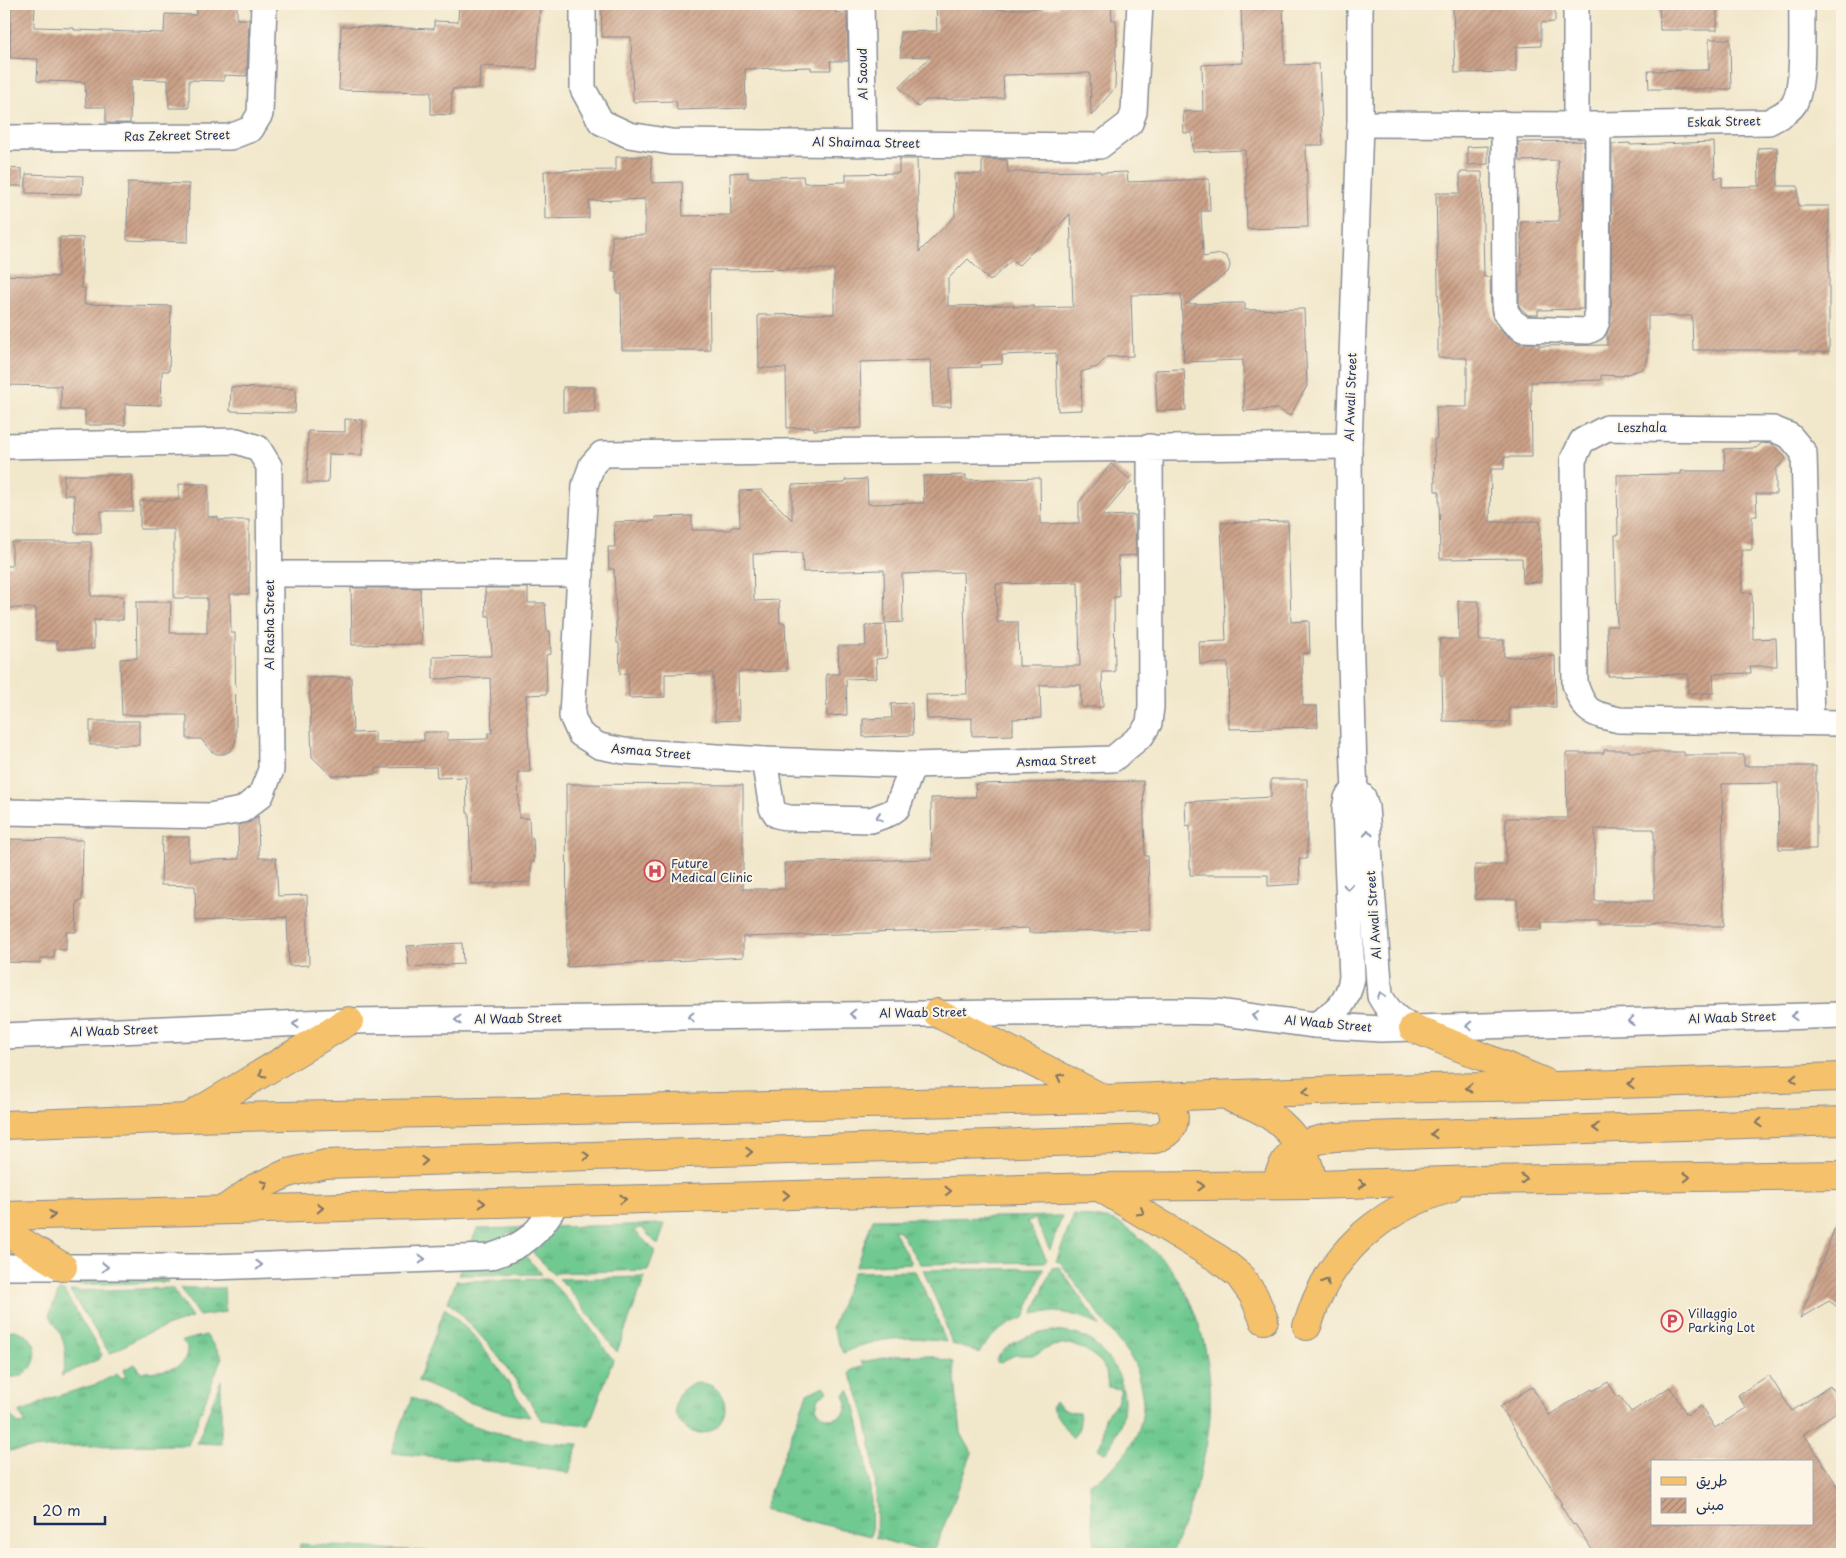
<svg xmlns="http://www.w3.org/2000/svg" width="1846" height="1558" viewBox="0 0 1846 1558" font-family="'Playpen Sans','Playpen Sans Arabic',sans-serif">
  <style>
    .grass { fill: url(#grass-tufts); stroke: #457c77 }
    .park { fill: #6fc990; stroke: #457c77 }
    .building { fill: url(#building-hatch); fill-rule: evenodd }
    .lines { fill: none; stroke-linecap: round; stroke-linejoin: round }
    .street-casing { stroke: #868b94; stroke-width: 28 }
    .primary-casing { stroke: #868b94; stroke-width: 30 }
    .street { stroke: #fff; stroke-width: 25 }
    .primary { stroke: #f5c16b; stroke-width: 28 }
    .oneway { stroke: #8d97ae }
    .oneway2 { stroke: #7d7164 }
    .labels { text-anchor: middle; stroke-width: 4; stroke-linejoin: round; paint-order: stroke }
    .street-label { font-size: 12px; fill: #1b2f5e; stroke: #fcf5e5 }
    .poi-label { font-size: 12px; fill: #1b2f5e; stroke: #fcf5e5; text-anchor: start }
  </style>
  <defs>
    <pattern id="grass-tufts" width="24" height="20" patternUnits="userSpaceOnUse" patternTransform="scale(1.25)"><rect width="24" height="20" fill="#6fc990"/><path d="M3 7l-1-3M5 7V3M7 7l1-3M15 17l-1-3M17 17v-4M19 17l1-3" fill="none" stroke="#5aa479"/></pattern>
    <pattern id="building-hatch" width="6" height="6" patternUnits="userSpaceOnUse" patternTransform="scale(1.25)"><rect width="6" height="6" fill="#cca188"/><path d="M-1 1l2-2M0 6l6-6M5 7l2-2" fill="none" stroke="#a58472"/></pattern>
  </defs>
  <rect width="100%" height="100%" fill="#fcf5e5"/>
  <filter id="ink" filterUnits="userSpaceOnUse"><feTurbulence type="fractalNoise" baseFrequency=".02" numOctaves="2"/><feDisplacementMap in="SourceGraphic" scale="10" xChannelSelector="R" yChannelSelector="G"/><feConvolveMatrix kernelMatrix="1 2 1 2 8 2 1 2 1" color-interpolation-filters="sRGB"/></filter>
  <filter id="wash" filterUnits="userSpaceOnUse"><feTurbulence type="fractalNoise" baseFrequency=".0096" numOctaves="4" result="noise"/><feDisplacementMap in="SourceGraphic" scale="20" xChannelSelector="R" yChannelSelector="G"/><feGaussianBlur stdDeviation="1.12" result="paint"/><feColorMatrix in="noise" values="0 0 0 0 0 0 0 0 0 0 0 0 0 0 0 0 0 1.4 0 .05"/><feComposite in="paint" operator="in"/></filter>
  <g filter="url(#wash)">
    <rect width="100%" height="100%" fill="#f1e7cb"/>
    <g class="grass">
      <path d="M1074 1215C1089 1217 1105 1217 1119 1223 1131 1229 1143 1240 1152 1249 1158 1255 1165 1261 1170 1268 1203 1312 1215 1373 1209 1427 1204 1471 1188 1513 1172 1554H1096L1092 1523 1090 1484C1118 1468 1144 1438 1143 1403 1142 1389 1138 1375 1134 1362L1060 1262 1056 1261Z"/>
      <path d="M1062 1216 1050 1250 1035 1219 1027 1221 1047 1260 1044 1262 920 1264 899 1231 893 1230 911 1263 856 1266 873 1219Z"/>
      <path d="M665 1224 658 1245 642 1228H638L635 1231 655 1251 648 1270 553 1273 513 1233H506V1235L542 1274 458 1275 477 1229Z"/>
      <path d="M1059 1267 1100 1326C1079 1314 1058 1309 1033 1314L1052 1268Z"/>
      <path d="M161 1268 168 1282 68 1285 64 1278Z"/>
      <path d="M1044 1268 1024 1318C1002 1326 992 1334 979 1353L967 1348 952 1344 941 1311 923 1270Z"/>
      <path d="M915 1271 931 1304 946 1342C911 1335 876 1337 843 1353L832 1328 853 1272Z"/>
      <path d="M645 1277 617 1352 569 1289 559 1279Z"/>
      <path d="M549 1279 582 1316 613 1360 589 1425 541 1420C516 1376 485 1337 448 1302L456 1281Z"/>
      <path d="M172 1288 192 1318 143 1335 110 1354 70 1291Z"/>
      <path d="M180 1288H224L225 1312 199 1316Z"/>
      <path d="M59 1291H64L102 1355 99 1359 61 1376C71 1354 63 1334 49 1315Z"/>
      <path d="M445 1308 473 1335 502 1373 530 1417C492 1413 453 1397 418 1381Z"/>
      <path d="M13 1330C50 1336 38 1385 4 1376V1331Z"/>
      <path d="M1052 1331C1064 1332 1076 1333 1086 1338 1092 1341 1097 1346 1101 1351 1132 1380 1130 1420 1105 1453L1098 1449 1102 1441 1104 1417 1117 1403 1121 1389 1108 1387 1106 1371 1099 1360 1086 1350 1069 1344 1052 1346 1034 1355H1015L998 1363 996 1359C1009 1341 1031 1334 1052 1331Z"/>
      <path d="M206 1335 222 1357 188 1445 74 1446 4 1451V1433L10 1415 18 1424 26 1423 18 1412 27 1410 51 1398 97 1384 117 1374 120 1378 126 1377 123 1370 135 1364 141 1372C152 1372 175 1371 183 1362 187 1358 187 1351 187 1346L182 1341Z"/>
      <path d="M925 1355 953 1362 961 1433 972 1453 933 1554 876 1538C878 1483 873 1424 850 1374L852 1370 864 1366 861 1362 895 1356Z"/>
      <path d="M221 1380V1444L197 1443Z"/>
      <circle cx="700" cy="1408" r="25"/>
      <path d="M824 1386 828 1391 819 1397 816 1408C824 1422 835 1422 846 1411L847 1403 844 1394 849 1390 853 1399C864 1444 874 1489 871 1536L763 1510 807 1394Z"/>
      <path d="M412 1397C463 1427 520 1443 579 1444L569 1473 495 1462 391 1453Z"/>
      <path d="M1055 1402C1062 1409 1068 1413 1079 1413 1081 1423 1080 1431 1072 1438L1051 1407Z"/>
    </g>
    <path class="park" d="M300 1544 473 1554H299Z"/>
    <g id="blocks">
      <g class="building">
        <path d="M11 4H35L34 27 74 28V30L164 33 165 14 196 15 197 4H237V19H249L247 76 224 75V81L189 80V108H169L168 80 131 79 130 123H106V107H86L85 82 37 81 38 59 10 58Z"/>
        <path d="M459 4H540L537 69 480 66 479 89H452L451 115 431 114V92L339 90 341 26 434 29V21L458 22Z"/>
        <path d="M601 4H835L836 13 847 12 848 61H830L831 70H811V67L745 69 746 108 677 110 676 101 633 102 631 37H602Z"/>
        <path d="M936 4H984V10L1059 8V4H1111L1112 20H1116L1117 46H1116L1115 88 1091 116 1090 73 1003 75 1004 98 926 100 918 107 899 87 931 56 901 57 900 32 937 31Z"/>
        <path d="M1453 4H1555V22L1541 23V46L1516 47V72L1455 73Z"/>
        <path d="M1659 4H1717V30H1660Z"/>
        <path d="M1283 6 1285 65 1319 64 1323 145H1306L1308 227 1247 229 1245 150 1193 152 1192 133H1184L1183 112 1203 111 1202 65 1243 63 1241 7Z"/>
        <path d="M1709 39H1730L1731 89H1649L1648 71 1709 70Z"/>
        <path d="M1584 141 1583 309 1538 310V315H1528L1519 306V276H1522L1521 222 1559 221 1558 160 1519 161 1518 142Z"/>
        <path d="M1714 142 1715 178 1722 177V187L1759 186 1758 148 1777 147 1778 186H1798V206H1829V352H1801V350H1693L1692 316H1648V354L1647 362 1642 369 1621 376 1601 375V380L1531 382 1532 457H1504V469H1491L1490 522 1540 521 1541 582 1523 583 1522 558 1440 559 1439 491H1435L1434 439H1437L1436 407H1467V358H1438V327H1439L1436 193H1460V172H1482L1484 277H1490L1491 311 1493 319 1505 334 1515 341 1523 343 1539 344V346L1607 345V334L1611 321 1612 144 1630 143V145Z"/>
        <path d="M1488 146V164L1468 165 1467 147Z"/>
        <path d="M651 156 652 183 682 182 683 216 731 215 730 173 748 172V178L803 176 804 183 846 182V174L899 173V159H917L919 252 955 216 954 174H982V159L1007 160 1008 172 1100 171V173L1127 172 1128 182 1209 179 1210 211H1201L1203 257 1221 254 1226 256 1229 261 1230 266 1228 272 1186 304 1245 303V310L1304 309 1307 386 1290 416 1278 409 1244 411 1243 360 1184 362 1181 294 1131 295 1133 356 1107 357 1097 367 1081 372 1082 410 1058 411 1056 353 1002 355V364L981 365V367L950 368 951 407H933L931 360 860 362 862 428 814 430V427L787 428 786 368H759L758 315 834 314V269L709 270 710 350H622L621 293H617L616 271H612V236L645 235V199L589 201V218L545 219 544 171 616 170V157ZM1070 214 1073 307 1034 308V306L1014 307V305L948 306V279L968 259 990 281 1012 260 1018 266Z"/>
        <path d="M4 168 22 169V186H4Z"/>
        <path d="M26 174 83 176 82 194 26 193Z"/>
        <path d="M128 182 189 184 188 242 127 240Z"/>
        <path d="M60 237 83 238 81 288H85L84 304 171 306 169 371H162L161 405 125 404V425H85V410H61V386L4 385V275L58 277Z"/>
        <path d="M1184 369 1186 410 1157 411 1155 370Z"/>
        <path d="M231 387 296 389 295 413 230 411Z"/>
        <path d="M563 387H594L595 412H563Z"/>
        <path d="M345 419 363 420 362 455 329 454 328 483H307L308 431 345 432Z"/>
        <path d="M1762 443 1772 444 1786 458 1776 469V494H1756L1757 516H1752V550H1741L1742 593 1752 592 1753 639 1776 638 1777 666H1750L1751 673 1713 674 1714 693H1688V674L1608 676 1607 626H1617L1615 535H1618L1617 475 1681 474V471H1725L1724 449 1756 448Z"/>
        <path d="M1111 464 1132 481 1102 516 1135 515 1136 555 1118 556 1119 597H1114L1115 672H1102L1103 707H1081V685H1040L1041 718 1013 719V735L972 736V718L927 719 926 695 967 694 963 572 902 574 903 622 885 623 884 570 803 572 802 553 753 554 754 601 779 600 780 623H785L787 671 738 672 739 720 715 721 713 673 665 674V697L629 698 628 673 620 674 619 643H617L614 569H609L608 547H615L614 522 655 521V517L692 516V530H731V527H740L739 491 762 490 792 520V485L845 483V480L867 479 868 504 924 503 923 476 966 475V480L1040 478 1041 524 1079 523V502ZM1078 582 1080 666H1019L1018 622H997L996 584Z"/>
        <path d="M64 475H132L133 511H101V533H75L74 495H64Z"/>
        <path d="M179 484H208V517H218V520H249V594H230L231 633H235L236 739 234 746 230 751 224 754H217L211 751 201 739H187V715H122L120 659 137 658 136 602H171L170 633H207V598H174V529H140V501L179 500Z"/>
        <path d="M1288 521 1291 622 1309 621 1310 653 1302 654 1303 706H1317L1318 727 1229 729 1228 663 1200 664 1199 642 1226 641 1221 523Z"/>
        <path d="M12 542H91V596H123V620H94V649H57V641L36 640V608H4V566H12Z"/>
        <path d="M351 588H420L422 644 352 645Z"/>
        <path d="M485 588H528V603H545L547 631H550L551 654 546 655 547 694 526 695 530 772H518L519 818H529L530 838H533L534 862H531V882L471 884 469 813H467L466 777 437 778 436 767 376 768V774L332 776 312 757 309 678 351 677 353 733 375 732V742L424 741V732H447V740L488 739V733H492L490 678 433 679V657L492 656 490 616H486Z"/>
        <path d="M1458 601H1479V640H1504V657L1555 656 1556 707H1509V722L1443 721 1442 675H1440V639H1459Z"/>
        <path d="M886 625 887 658 876 659 877 678 846 679 847 715 827 716 826 674H839L838 646H866L865 626Z"/>
        <path d="M912 703 913 735 863 737V719L892 718 891 704Z"/>
        <rect x="90" y="721" width="49" height="24"/>
        <path d="M1604 750H1629V752H1684V755H1744V766H1816V849H1779L1778 783 1722 784 1724 926H1599V922H1542V930H1518L1517 899H1475V865H1506V818H1567L1566 753H1604ZM1595 829H1654V901H1595Z"/>
        <path d="M1271 779H1307V859H1299L1300 884 1268 886V875H1190V825L1186 826 1185 802 1271 797Z"/>
        <path d="M1143 781 1145 856H1148L1150 930 1029 933V928L743 937V957L567 967 566 784 743 785V889H785L784 863 932 859 931 798 976 797 975 784Z"/>
        <path d="M258 816 259 858H276L278 896 307 895 309 965 289 966 287 917 196 921 195 886 161 885 162 837H189V861L239 859 238 825 251 822Z"/>
        <path d="M4 839 83 840 82 901H77L76 932H66V950L54 949V958H40V963L4 962Z"/>
        <path d="M462 943 463 964 409 967 407 946Z"/>
        <path d="M1841 1212H1842V1310L1829 1301 1800 1318Z"/>
        <path d="M1769 1375 1792 1411 1830 1386 1842 1406V1408L1804 1434 1842 1493V1554H1595L1575 1524 1573 1525 1560 1504H1562L1500 1407 1532 1387 1549 1415 1592 1389 1593 1391 1608 1382 1618 1398 1620 1396 1631 1412 1670 1387 1687 1415 1701 1406 1715 1428 1746 1408 1738 1395ZM1652 1462H1812V1524H1652Z"/>
      </g>
    </g>
  </g>
  <g filter="url(#ink)">
    <use href="#blocks" fill-opacity="0" stroke="#868b94" stroke-width="1"/>
    <g class="lines">
      <g class="street-casing">
        <g id="street">
          <path d="M583 4V89L601 122 629 135 671 142 1100 146 1130 123 1134 112 1140 4"/>
          <path d="M861 4 864 143"/>
          <path d="M1360 4V124L1349 446 1350 625 1354 770 1355 790 1363 797 1366 807 1380 996C1389 1012 1397 1020 1413 1028"/>
          <path d="M1576 4V124"/>
          <path d="M1360 124 1598 125 1769 122C1777 117 1789 112 1794 104 1805 84 1801 28 1802 4"/>
          <path d="M1504 124 1505 311 1513 322 1523 329 1588 331 1594 328 1597 321 1598 125"/>
          <path d="M4 138 230 137 251 129 260 114 264 4"/>
          <path d="M4 446 237 441 258 448 269 466 271 770 261 795 242 810 209 816 4 812"/>
          <path d="M1150 447 1151 707 1149 723 1142 735 1113 759 913 765 764 760 624 751 599 746 580 734 572 716 585 485 592 465 602 454 1349 446"/>
          <path d="M270 574H581"/>
          <path d="M1811 722 1804 453 1790 436 1773 429 1607 428 1582 441 1573 460 1575 684C1585 713 1590 713 1619 720L1842 723"/>
          <path d="M764 760 772 808 777 815 789 818 871 820 890 813 897 808 913 765"/>
          <path d="M1315 1025C1337 1012 1347 1004 1352 978L1345 809 1347 798 1355 790"/>
          <path d="M4 1036 349 1021 1172 1011 1218 1012 1315 1025 1381 1029 1842 1015"/>
          <path d="M4 1267H211L489 1257C525 1246 539 1234 557 1201"/>
        </g>
      </g>
      <g class="primary-casing">
        <g id="primary">
          <path d="M937 1013 1100 1097"/>
          <path d="M1413 1028 1544 1082"/>
          <path d="M1233 1099C1276 1111 1307 1140 1313 1185"/>
          <path d="M189 1117 349 1021"/>
          <path d="M4 1125 188 1118 1104 1099 1369 1089 1554 1086 1842 1077"/>
          <path d="M1275 1185C1288 1148 1297 1143 1335 1137L1842 1121"/>
          <path d="M1099 1187 1219 1259 1239 1275 1254 1296 1264 1320"/>
          <path d="M224 1210 255 1188 288 1173 325 1164 1155 1139C1178 1130 1178 1116 1166 1097"/>
          <path d="M4 1216 1099 1187 1313 1185 1480 1180 1842 1175"/>
          <path d="M4 1231 63 1267"/>
          <path d="M1307 1326C1311 1317 1313 1307 1318 1297 1342 1242 1391 1206 1448 1189"/>
        </g>
      </g>
      <use href="#street" class="street"/>
      <use href="#primary" class="primary"/>
    </g>
    <defs><path id="oneway-chevron" d="M-2-3.5L2.5 0L-2 3.5" fill="none" stroke-width="1.6" stroke-linecap="round" stroke-linejoin="round" transform="scale(1.25)"/></defs>
    <g class="oneway">
      <use href="#oneway-chevron" transform="translate(879 817) rotate(162)"/>
      <use href="#oneway-chevron" transform="translate(1368 833) rotate(-94)"/>
      <use href="#oneway-chevron" transform="translate(1348 887) rotate(88)"/>
      <use href="#oneway-chevron" transform="translate(1381 995) rotate(-107)"/>
      <use href="#oneway-chevron" transform="translate(853 1014) rotate(179)"/>
      <use href="#oneway-chevron" transform="translate(1255 1016) rotate(-172)"/>
      <use href="#oneway-chevron" transform="translate(1794 1016) rotate(178)"/>
      <use href="#oneway-chevron" transform="translate(691 1017) rotate(179)"/>
      <use href="#oneway-chevron" transform="translate(458 1020) rotate(179)"/>
      <use href="#oneway-chevron" transform="translate(1631 1021) rotate(178)"/>
      <use href="#oneway-chevron" transform="translate(296 1024) rotate(178)"/>
      <use href="#oneway-chevron" transform="translate(1469 1026) rotate(178)"/>
      <use href="#oneway-chevron" transform="translate(422 1259) rotate(-2)"/>
      <use href="#oneway-chevron" transform="translate(259 1265) rotate(-3)"/>
      <use href="#oneway-chevron" transform="translate(105 1267)"/>
    </g>
    <g class="oneway2">
      <use href="#oneway-chevron" transform="translate(262 1074) rotate(149)"/>
      <use href="#oneway-chevron" transform="translate(1060 1077) rotate(-153)"/>
      <use href="#oneway-chevron" transform="translate(1794 1079) rotate(178)"/>
      <use href="#oneway-chevron" transform="translate(1631 1084) rotate(178)"/>
      <use href="#oneway-chevron" transform="translate(1469 1088) rotate(179)"/>
      <use href="#oneway-chevron" transform="translate(1306 1092) rotate(178)"/>
      <use href="#oneway-chevron" transform="translate(1759 1123) rotate(178)"/>
      <use href="#oneway-chevron" transform="translate(1596 1128) rotate(178)"/>
      <use href="#oneway-chevron" transform="translate(1434 1134) rotate(178)"/>
      <use href="#oneway-chevron" transform="translate(749 1152) rotate(-2)"/>
      <use href="#oneway-chevron" transform="translate(586 1156) rotate(-2)"/>
      <use href="#oneway-chevron" transform="translate(424 1161) rotate(-2)"/>
      <use href="#oneway-chevron" transform="translate(1687 1177) rotate(-1)"/>
      <use href="#oneway-chevron" transform="translate(1524 1179) rotate(-1)"/>
      <use href="#oneway-chevron" transform="translate(265 1184) rotate(-25)"/>
      <use href="#oneway-chevron" transform="translate(1362 1184) rotate(-2)"/>
      <use href="#oneway-chevron" transform="translate(1201 1186) rotate(-1)"/>
      <use href="#oneway-chevron" transform="translate(948 1191) rotate(-1)"/>
      <use href="#oneway-chevron" transform="translate(786 1195) rotate(-1)"/>
      <use href="#oneway-chevron" transform="translate(623 1199) rotate(-1)"/>
      <use href="#oneway-chevron" transform="translate(482 1203) rotate(-2)"/>
      <use href="#oneway-chevron" transform="translate(320 1208) rotate(-2)"/>
      <use href="#oneway-chevron" transform="translate(1141 1212) rotate(31)"/>
      <use href="#oneway-chevron" transform="translate(52 1215) rotate(-2)"/>
      <use href="#oneway-chevron" transform="translate(1326 1282) rotate(-61)"/>
    </g>
  </g>
  <defs>
    <g id="hospital-ring" transform="scale(1.125)"><circle r="9.5" fill="#fcf5e5" stroke="#d1495b" stroke-width="1.5"/><path d="M-5-5h3v3.5h4V-5h3V5h-3V1.5h-4V5h-3Z" fill="#d1495b"/></g>
    <g id="parking-ring" transform="scale(1.125)"><circle r="9.5" fill="#fcf5e5" stroke="#d1495b" stroke-width="1.5"/><path d="M-3.5-5.5H1a3.5 3.5 0 0 1 0 7H-1V5.5H-3.5ZM-1-3.4V-.6H.8a1.4 1.4 0 0 0 0-2.8Z" fill="#d1495b"/></g>
  </defs>
  <g fill-rule="evenodd">
    <use href="#hospital-ring" x="655" y="871"/>
    <use href="#parking-ring" x="1672" y="1321"/>
  </g>
  <g class="labels">
    <g class="street-label">
      <text transform="translate(863 74) rotate(-91)" y="4">Al Saoud</text>
      <text transform="translate(1724 122) rotate(-1)" y="4">Eskak Street</text>
      <text transform="translate(177 136) rotate(-1)" y="4">Ras Zekreet Street</text>
      <text transform="translate(866 143) rotate(1)" y="4">Al Shaimaa Street</text>
      <text transform="translate(1351 397) rotate(-88)" y="4">Al Awali Street</text>
      <text x="1642" y="432">Leszhala</text>
      <text transform="translate(270 625) rotate(-90)" y="4">Al Rasha Street</text>
      <text transform="translate(651 752) rotate(5)" y="4">Asmaa Street</text>
      <text transform="translate(1056 761) rotate(-2)" y="4">Asmaa Street</text>
      <text transform="translate(1374 915) rotate(-94)" y="4">Al Awali Street</text>
      <text transform="translate(923 1013) rotate(-1)" y="4">Al Waab Street</text>
      <text transform="translate(1732 1018) rotate(-2)" y="4">Al Waab Street</text>
      <text transform="translate(518 1019) rotate(-1)" y="4">Al Waab Street</text>
      <text transform="translate(1328 1024) rotate(5)" y="4">Al Waab Street</text>
      <text transform="translate(114 1031) rotate(-2)" y="4">Al Waab Street</text>
    </g>
    <g class="poi-label">
      <text x="671" y="868">Future<tspan x="671" dy="14">Medical Clinic</tspan></text>
      <text x="1688" y="1318">Villaggio<tspan x="1688" dy="14">Parking Lot</tspan></text>
    </g>
  </g>
  <rect width="1846" height="1558" fill="none" stroke="#fcf5e5" stroke-width="20"/>
  <rect x="1651" y="1460" width="162" height="65" fill="#fcf5e5" stroke="#a2a6af"/>
  <rect x="1661" y="1477" width="25" height="8" fill="#f5c16b" stroke="#a2a6af"/>
  <text x="1696" y="1486" font-size="15" fill="#1b2f5e">طريق</text>
  <rect x="1661" y="1498" width="25" height="15" fill="url(#building-hatch)" stroke="#a2a6af"/>
  <text x="1696" y="1510" font-size="15" fill="#1b2f5e">مبنى</text>
  <path d="M35 1516v8h70v-8" fill="none" stroke="#1b2f5e" stroke-width="2.5"/>
  <text x="42" y="1516" font-size="15" fill="#1b2f5e" stroke="#fcf5e5" stroke-width="4" paint-order="stroke">20 m</text>
</svg>
